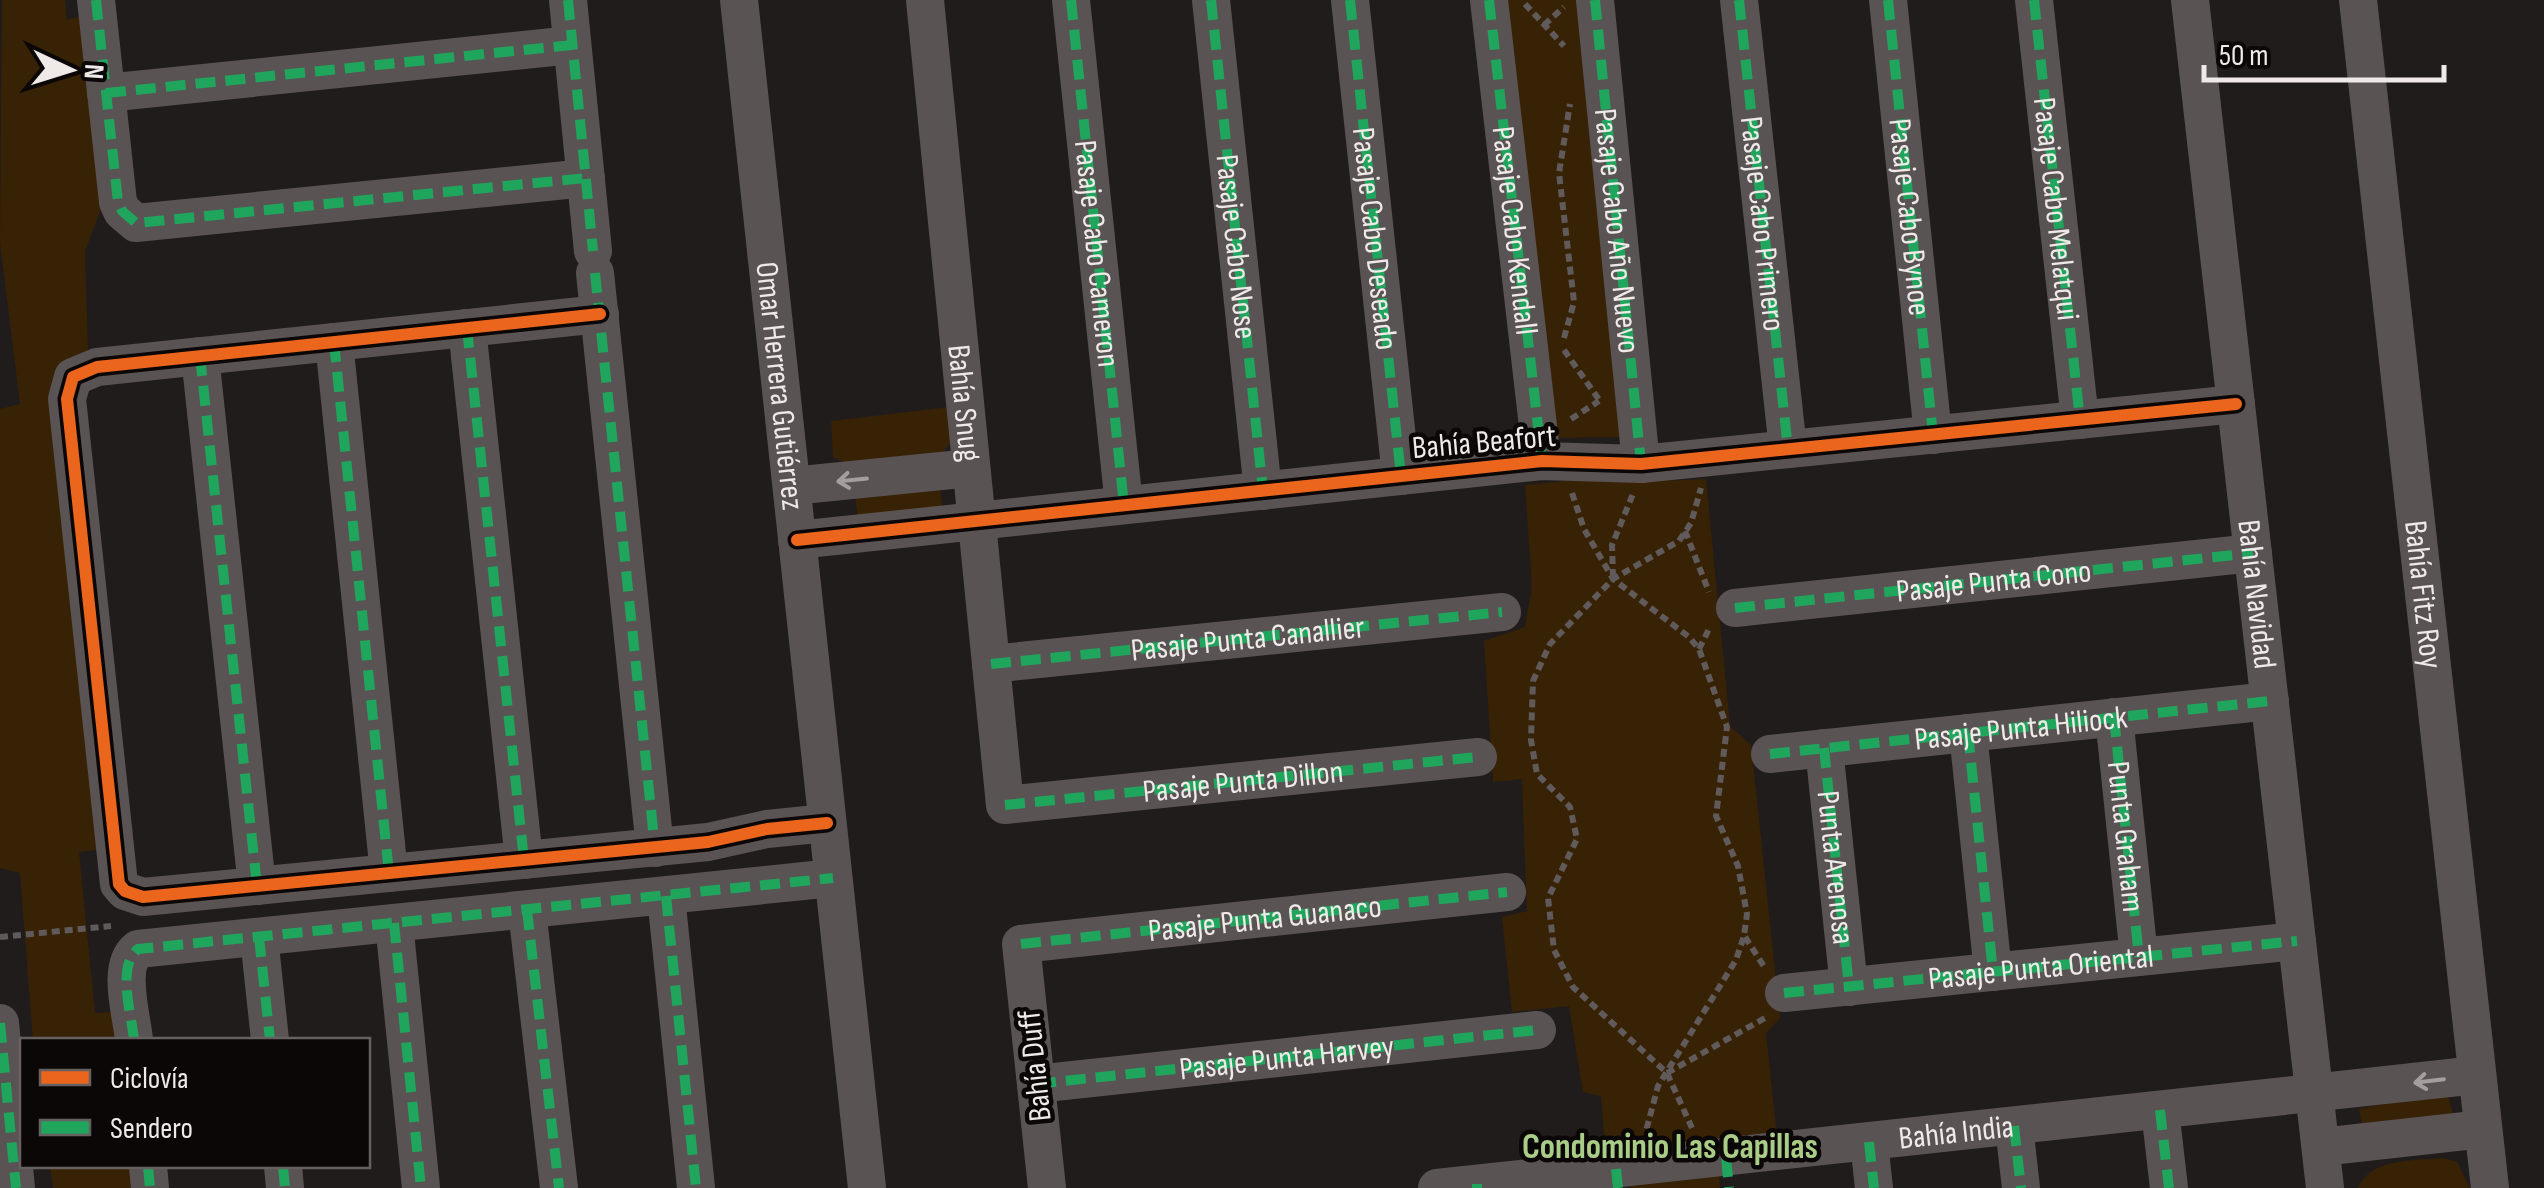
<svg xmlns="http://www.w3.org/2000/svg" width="2544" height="1188" viewBox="0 0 2544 1188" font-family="'Sofia Sans Condensed',sans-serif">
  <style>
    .green { fill: #382205 }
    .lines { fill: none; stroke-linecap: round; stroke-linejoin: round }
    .path { stroke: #605a5b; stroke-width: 6; stroke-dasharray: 8 5; stroke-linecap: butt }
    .minor { stroke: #5a5354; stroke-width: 38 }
    .quiet { stroke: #20a55d; stroke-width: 10; stroke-dasharray: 20 10; stroke-linecap: butt }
    .cycleway-casing { stroke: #0a0706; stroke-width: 19 }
    .cycleway { stroke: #eb651d; stroke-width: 12 }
    .oneway { stroke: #a49e9e }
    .labels { text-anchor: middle; stroke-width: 9; stroke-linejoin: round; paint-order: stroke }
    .street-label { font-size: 32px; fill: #efe9e8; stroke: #0a0706 }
    .neighbourhood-label { font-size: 35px; font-weight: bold; fill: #a9cc87; stroke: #0a0706 }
  </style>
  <rect width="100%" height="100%" fill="#211c1c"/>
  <g class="green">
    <path d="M2 0H65L67 20 83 16 101 209 85 251 88 351 63 365 104 849 79 852 95 1013 124 1011 127 1040H33L20 873 0 868V409L20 404 0 242Z"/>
    <path d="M1502 0H1585L1626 437 1551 438Z"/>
    <path d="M950 407 953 440 942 453 848 464 833 457 831 421Z"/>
    <path d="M1599 478 1640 482 1706 479 1730 726 1751 745 1780 1018 1766 1033 1777 1138 1606 1158 1601 1096 1583 1092 1569 1006 1512 1012 1502 917 1527 911 1522 779 1493 782 1484 641 1525 627 1532 587 1525 485Z"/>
    <path d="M940 488 943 511 858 520 855 496Z"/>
    <path d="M2447 1092 2453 1114 2363 1128 2359 1109Z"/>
    <path d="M2444 1158 2457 1162 2470 1188H2358C2371 1157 2415 1161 2444 1158Z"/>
    <path d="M50 1166H141L143 1188H53Z"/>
    <path d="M1719 1173 1720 1188H1630L1629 1177Z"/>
  </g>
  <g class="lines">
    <g class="path">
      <path d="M1525 4 1564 46"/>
      <path d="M1544 25 1564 7"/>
      <path d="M1564 338 1574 302 1559 173 1570 104"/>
      <path d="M1564 350 1600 401"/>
      <path d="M1571 419 1599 401"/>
      <path d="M1572 493 1584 529 1613 579 1689 637 1699 649 1727 727 1716 816 1738 866 1747 914 1744 936 1736 960 1658 1086 1646 1131"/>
      <path d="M1685 531 1709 592"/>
      <path d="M1613 577 1612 545 1633 494"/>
      <path d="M1699 649 1709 629"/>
      <path d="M0 937 111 926"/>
      <path d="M1745 937 1765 968"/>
      <path d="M1667 1073 1765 1018"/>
      <path d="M1692 1128 1667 1073 1573 987 1554 950 1548 898 1577 839 1570 807 1537 774 1531 740 1533 681 1550 644 1613 579 1679 541 1691 523 1701 488"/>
    </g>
    <g class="minor">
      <path d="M96 0 118 202 122 211 136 223 586 178"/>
      <path d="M568 0 593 251"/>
      <path id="s1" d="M739 0 867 1188"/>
      <path id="s2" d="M925 0 1005 805 1478 757"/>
      <path id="s3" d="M1071 0 1124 505"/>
      <path id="s4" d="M1211 0 1263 491"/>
      <path id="s5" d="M1350 0 1401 476"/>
      <path id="s6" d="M1489 0 1542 461"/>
      <path id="s7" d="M1595 0 1641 464"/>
      <path id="s8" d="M1739 0 1788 449"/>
      <path d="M1888 0 1933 435"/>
      <path d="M2034 0 2080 420"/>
      <path id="s9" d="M2190 0 2325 1188"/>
      <path id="s10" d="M2358 0 2490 1188"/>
      <path d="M106 93 572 45"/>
      <path d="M595 273 655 848"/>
      <path d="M600 314 97 367 73 377 67 399 119 884 125 891 143 897 708 842 767 829 827 823"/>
      <path d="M467 328 524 860"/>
      <path d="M334 342 389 873"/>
      <path d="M200 356 257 886"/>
      <path d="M792 486 971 468"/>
      <path d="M797 540 1542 461 1641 464 2236 404"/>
      <path d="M1735 608 2253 553"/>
      <path id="s11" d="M991 664 1502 612"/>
      <path d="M2114 717 2139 957"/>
      <path d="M1968 733 1993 972"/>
      <path d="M1824 748 1849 987"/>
      <path d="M1770 754 2270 701"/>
      <path d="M666 896 696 1188"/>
      <path d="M527 910 559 1188"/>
      <path d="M394 923 421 1188"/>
      <path d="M259 937 270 1040"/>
      <path d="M1784 993 2297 941"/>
      <path d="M0 1023 16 1188"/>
      <path d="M134 1040C132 1016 116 966 138 949L833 878"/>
      <path d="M1036 1084 1537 1030"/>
      <path d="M2160 1110 2169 1188"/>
      <path d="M2014 1126 2021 1188"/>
      <path d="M1869 1142 1874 1188"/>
      <path d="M2321 1147 2483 1129"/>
      <path d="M148 1166 150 1188"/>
      <path d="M283 1166 285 1188"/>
      <path d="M1047 1188 1021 944 1507 892"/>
      <path id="s12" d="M1437 1188 2477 1075"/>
    </g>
    <g class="quiet">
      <path d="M96 0 118 202 122 211 136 223 586 178"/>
      <path d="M568 0 593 251"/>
      <path d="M1071 0 1124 505"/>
      <path d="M1211 0 1263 491"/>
      <path d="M1350 0 1401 476"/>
      <path d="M1489 0 1542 461"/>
      <path d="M1595 0 1641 464"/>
      <path d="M1739 0 1788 449"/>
      <path id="s13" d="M1888 0 1933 435"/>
      <path id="s14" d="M2034 0 2080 420"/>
      <path d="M106 93 572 45"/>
      <path d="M595 273 655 848"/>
      <path d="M467 328 524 860"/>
      <path d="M334 342 389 873"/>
      <path d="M200 356 257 886"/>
      <path id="s15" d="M1735 608 2253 553"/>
      <path d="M991 664 1502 612"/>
      <path id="s16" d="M2114 717 2139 957"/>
      <path d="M1968 733 1993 972"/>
      <path id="s17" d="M1824 748 1849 987"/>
      <path id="s18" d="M1770 754 2270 701"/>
      <path d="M1005 805 1478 757"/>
      <path d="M666 896 696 1188"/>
      <path d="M527 910 559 1188"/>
      <path d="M394 923 421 1188"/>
      <path d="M259 937 270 1040"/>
      <path id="s19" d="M1021 944 1507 892"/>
      <path id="s20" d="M1784 993 2297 941"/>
      <path d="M0 1023 16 1188"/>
      <path d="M134 1040C132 1016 116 966 138 949L833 878"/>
      <path id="s21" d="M1036 1084 1537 1030"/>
      <path d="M2160 1110 2169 1188"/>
      <path d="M2014 1126 2021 1188"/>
      <path d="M1869 1142 1874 1188"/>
      <path d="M1726 1157 1729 1188"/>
      <path d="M148 1166 150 1188"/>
      <path d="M283 1166 285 1188"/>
      <path d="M1616 1169 1618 1188"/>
      <path d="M1477 1184V1188"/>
    </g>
    <g class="cycleway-casing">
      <g id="cycleway">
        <path d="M600 314 97 367 73 377 67 399 119 884 125 891 143 897 708 842 767 829 827 823"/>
        <path d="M797 540 1542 461 1641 464 2236 404"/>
      </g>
    </g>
    <use href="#cycleway" class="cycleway"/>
  </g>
  <defs><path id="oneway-shaft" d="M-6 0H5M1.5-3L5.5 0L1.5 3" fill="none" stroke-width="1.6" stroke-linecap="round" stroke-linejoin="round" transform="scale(2.5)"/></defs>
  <g class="oneway">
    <use href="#oneway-shaft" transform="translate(852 480) rotate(174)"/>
    <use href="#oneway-shaft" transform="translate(2429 1081) rotate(173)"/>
  </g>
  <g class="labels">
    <g class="street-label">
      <text dy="11" stroke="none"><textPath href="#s14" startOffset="210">Pasaje Cabo Melatqui</textPath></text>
      <text dy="11" stroke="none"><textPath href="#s13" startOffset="218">Pasaje Cabo Bynoe</textPath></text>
      <text dy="11" stroke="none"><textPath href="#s8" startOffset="225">Pasaje Cabo Primero</textPath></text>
      <text dy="11" stroke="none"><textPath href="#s6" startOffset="232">Pasaje Cabo Kendall</textPath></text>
      <text dy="11" stroke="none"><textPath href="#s7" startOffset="232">Pasaje Cabo Año Nuevo</textPath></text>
      <text dy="11" stroke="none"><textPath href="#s5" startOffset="240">Pasaje Cabo Deseado</textPath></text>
      <text dy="11" stroke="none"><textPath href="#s4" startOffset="248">Pasaje Cabo Nose</textPath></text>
      <text dy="11" stroke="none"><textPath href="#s3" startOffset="255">Pasaje Cabo Cameron</textPath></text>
      <text dy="11" stroke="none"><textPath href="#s1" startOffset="388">Omar Herrera Gutiérrez</textPath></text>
      <text dy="11" stroke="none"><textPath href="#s2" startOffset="405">Bahía Snug</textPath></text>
      <text transform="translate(1484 441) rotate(-5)" y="11">Bahía Beafort</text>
      <text dy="11" stroke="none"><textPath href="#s15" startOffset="260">Pasaje Punta Cono</textPath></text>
      <text dy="11" stroke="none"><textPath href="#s9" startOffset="598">Bahía Navidad</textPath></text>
      <text dy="11" stroke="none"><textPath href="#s10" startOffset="598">Bahía Fitz Roy</textPath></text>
      <text dy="11" stroke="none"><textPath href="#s11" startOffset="258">Pasaje Punta Canallier</textPath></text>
      <text dy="11" stroke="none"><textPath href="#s18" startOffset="252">Pasaje Punta Hiliock</textPath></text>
      <text dy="11" stroke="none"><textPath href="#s2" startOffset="1048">Pasaje Punta Dillon</textPath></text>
      <text dy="11" stroke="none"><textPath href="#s16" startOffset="120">Punta Graham</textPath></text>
      <text dy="11" stroke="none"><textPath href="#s17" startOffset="120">Punta Arenosa</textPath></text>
      <text dy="11" stroke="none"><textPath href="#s19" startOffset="245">Pasaje Punta Guanaco</textPath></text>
      <text dy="11" stroke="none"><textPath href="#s20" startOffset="258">Pasaje Punta Oriental</textPath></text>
      <text dy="11" stroke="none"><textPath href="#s21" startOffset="252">Pasaje Punta Harvey</textPath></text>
      <text transform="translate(1034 1066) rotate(-96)" y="11">Bahía Duff</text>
      <text dy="11" stroke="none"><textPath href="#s12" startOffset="522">Bahía India</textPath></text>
    </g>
    <g class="neighbourhood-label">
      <text x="1670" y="1158">Condominio Las Capillas</text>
    </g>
  </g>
  <rect x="20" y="1038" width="350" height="130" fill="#0a0706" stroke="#666160" stroke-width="2.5"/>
  <rect x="40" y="1070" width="50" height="15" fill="#eb651d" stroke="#666160" stroke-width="2.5"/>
  <text x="110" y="1088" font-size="30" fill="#efe9e8">Ciclovía</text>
  <rect x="40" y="1120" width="50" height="15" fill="#20a55d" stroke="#666160" stroke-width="2.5"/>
  <text x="110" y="1138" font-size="30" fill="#efe9e8">Sendero</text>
  <g transform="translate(70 70) rotate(94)" stroke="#0a0706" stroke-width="8" paint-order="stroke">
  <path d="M0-8L18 38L0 25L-18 38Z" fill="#efe9e8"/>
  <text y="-15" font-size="28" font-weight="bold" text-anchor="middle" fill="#efe9e8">N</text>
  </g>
  <path d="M2204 65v15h240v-15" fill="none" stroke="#efe9e8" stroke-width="5"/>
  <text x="2219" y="65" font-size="30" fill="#efe9e8" stroke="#0a0706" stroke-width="8" paint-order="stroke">50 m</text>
</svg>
